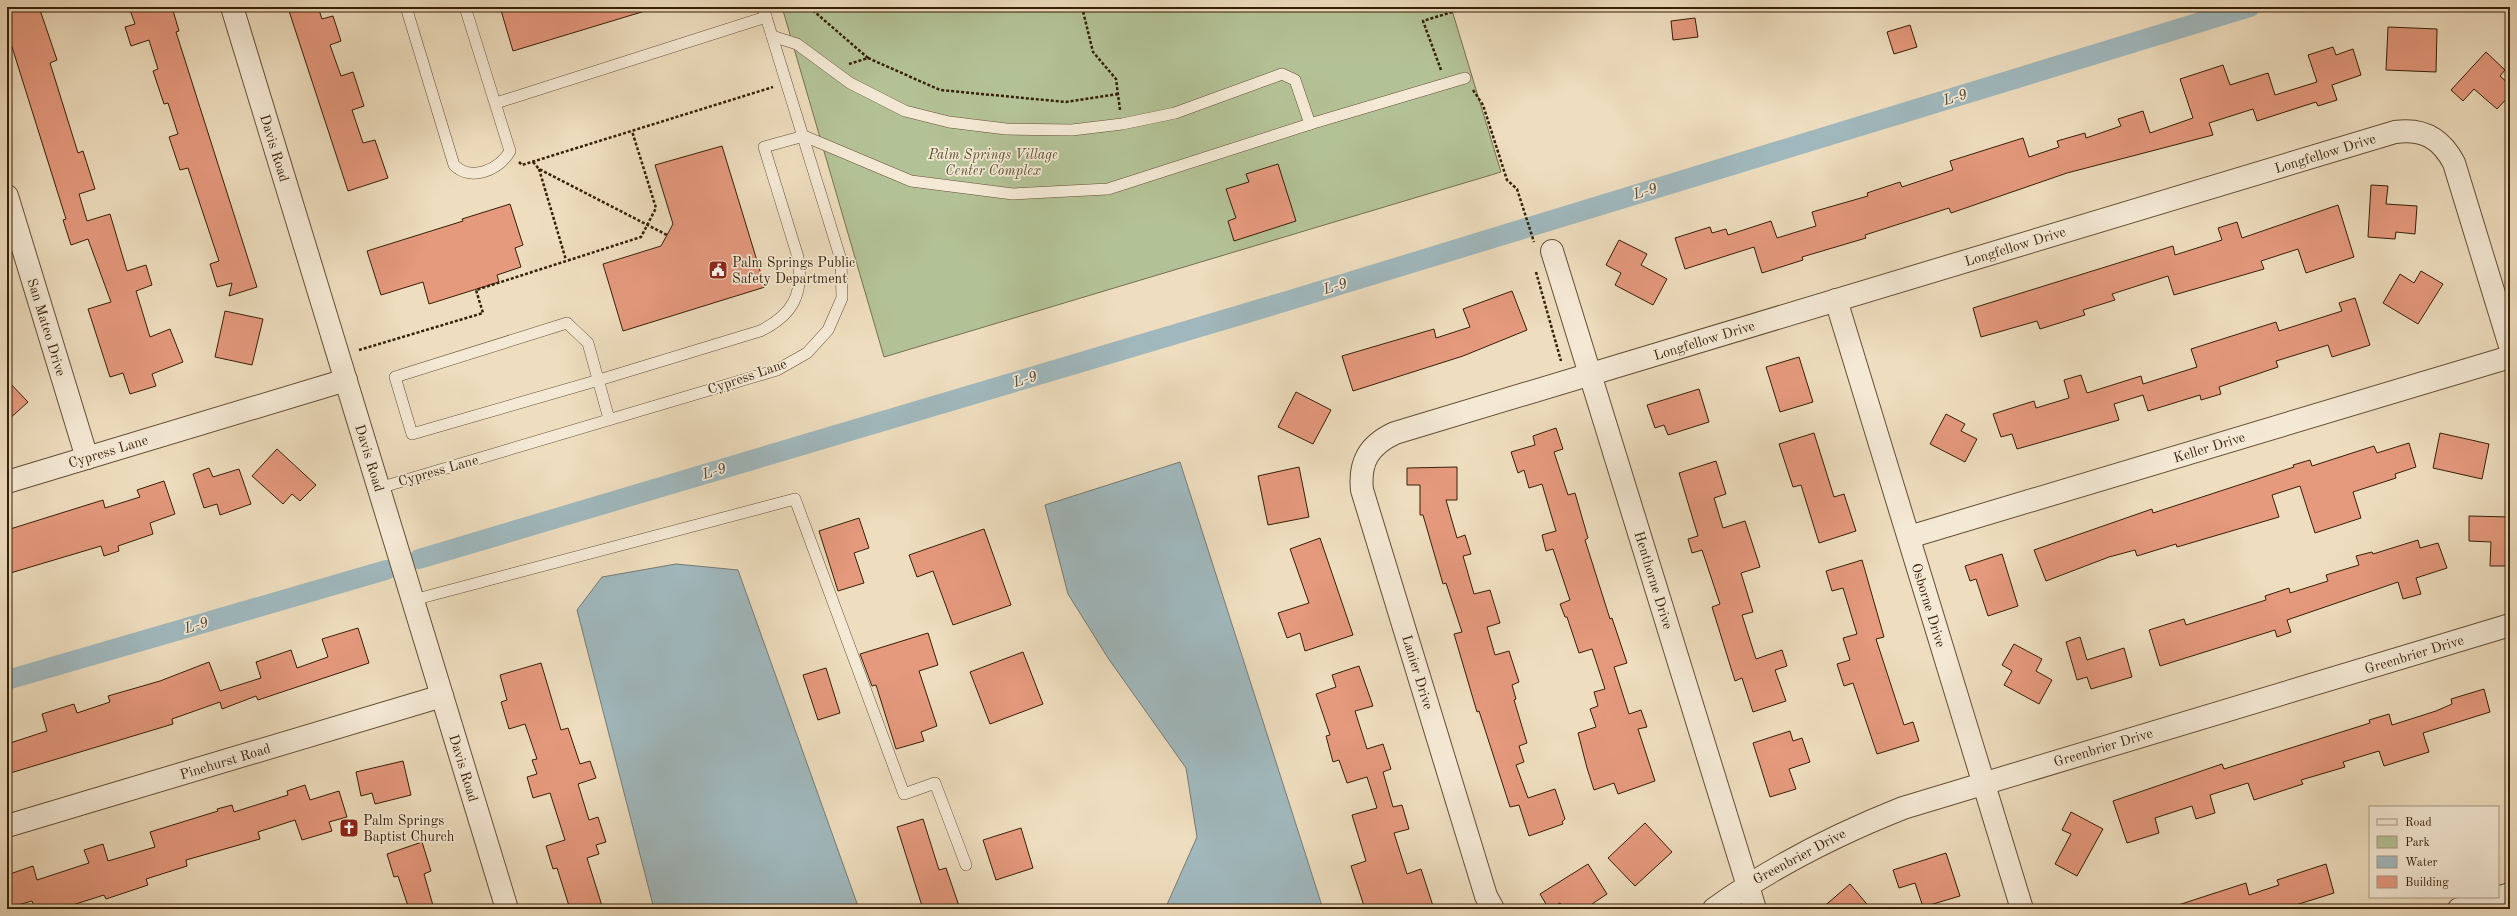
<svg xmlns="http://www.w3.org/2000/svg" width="2517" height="916" viewBox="0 0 2517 916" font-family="'Old Standard TT',serif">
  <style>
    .green { fill: #b3c296; stroke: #75704e }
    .water { fill: #a0b8bd; stroke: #767b74 }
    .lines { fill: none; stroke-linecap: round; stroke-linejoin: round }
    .canal { stroke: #a0b8bd; stroke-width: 20 }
    .building { fill: #e5997d; stroke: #371f06 }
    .service-casing { stroke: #654e34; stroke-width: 12 }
    .minor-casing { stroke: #654e34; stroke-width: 24 }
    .tertiary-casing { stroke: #654e34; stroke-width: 24 }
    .path { stroke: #371f06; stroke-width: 2.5; stroke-dasharray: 3 2; stroke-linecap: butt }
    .service { stroke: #f4e9d5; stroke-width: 11 }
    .minor { stroke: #f4e9d5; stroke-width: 22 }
    .tertiary { stroke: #f4e9d5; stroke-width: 22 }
    .labels { text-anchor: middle; stroke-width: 3.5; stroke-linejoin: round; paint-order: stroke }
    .street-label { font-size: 14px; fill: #371f06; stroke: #f4e9d5 }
    .park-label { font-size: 14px; font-style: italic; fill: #5c5031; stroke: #f4e9d5 }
    .poi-label { font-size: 14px; fill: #371f06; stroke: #f4e9d5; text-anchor: start }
    .water-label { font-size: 15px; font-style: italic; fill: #564d3d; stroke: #f4e9d5 }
  </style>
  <rect width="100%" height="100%" fill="#eeddbe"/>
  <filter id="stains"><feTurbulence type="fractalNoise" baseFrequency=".005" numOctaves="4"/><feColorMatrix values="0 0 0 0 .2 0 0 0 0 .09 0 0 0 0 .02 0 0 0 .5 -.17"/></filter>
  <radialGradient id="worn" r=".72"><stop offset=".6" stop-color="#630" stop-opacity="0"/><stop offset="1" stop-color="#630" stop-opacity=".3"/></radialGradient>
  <path class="green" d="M782 7H1451L1501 172 884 357Z"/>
  <g class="water">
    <path d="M1180 462 1323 909H1165L1197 837 1186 768 1108 658 1068 594 1045 505Z"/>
    <path d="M676 564 738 570 859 909H654L577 610 602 577Z"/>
  </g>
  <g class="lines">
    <g class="canal">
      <path d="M419 559 1287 301 2250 7"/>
      <path d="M7 680 386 570"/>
    </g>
  </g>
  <g class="building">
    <path d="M7 7H39L57 60 50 63 78 153 83 151 95 189 79 194 87 221 110 214 127 271 146 265 152 285 136 291 150 337 170 329 183 362 152 374 156 386 130 394 123 373 110 377 88 309 111 302 88 239 71 245 63 220 66 219 7 31Z"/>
    <path d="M129 7H172L179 31 176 32 257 287 229 296 232 283 217 287 210 264 219 261 188 168 180 170 169 137 178 134 168 103 164 104 153 71 158 69 149 40 131 46 125 27 135 24Z"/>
    <path d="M300 7H318L322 19 333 16 341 41 330 45 341 76 353 72 364 106 352 110 363 143 375 140 388 178 348 191 289 11Z"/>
    <path d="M500 7H644L645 11 513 51Z"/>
    <path d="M1695 18 1698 37 1673 40 1671 21Z"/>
    <path d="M1910 25 1917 47 1894 54 1887 32Z"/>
    <path d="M2388 27 2437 29 2436 72 2386 70Z"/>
    <path d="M2333 47 2336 55 2353 49 2361 75 2332 85 2337 100 2318 106 2316 102 2257 121 2253 109 2209 123 2213 135 2067 173 1951 213 1949 208 1865 235 1866 238 1802 257 1803 260 1762 273 1754 247 1685 269 1675 238 1710 227 1712 233 1726 229 1728 235 1771 221 1777 238 1816 226 1812 212 1868 196 1867 193 1900 182 1902 187 1953 170 1950 161 2023 138 2029 157 2059 147 2057 141 2085 133 2086 138 2121 126 2118 119 2143 111 2150 133 2193 118 2180 79 2223 65 2230 85 2268 73 2275 95 2317 82 2308 55Z"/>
    <path d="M2486 52 2505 70 2500 76 2510 85V95L2497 109 2474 89 2463 101 2451 90Z"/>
    <path d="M722 146 765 287 623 331 603 264 661 246 673 224 655 165Z"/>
    <path d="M1278 164 1296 221 1234 241 1228 221 1236 218 1226 189 1249 182 1246 174Z"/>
    <path d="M2371 185 2388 186 2386 204 2417 206 2415 234 2396 232 2395 239 2368 237Z"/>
    <path d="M510 204 523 245 515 248 521 267 497 275 499 282 429 304 423 282 381 295 367 251 463 221 462 219Z"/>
    <path d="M2338 205 2354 257 2306 273 2298 249 2261 261 2264 269 2174 295 2168 276 2112 294 2115 300 2083 310 2085 315 2040 329 2037 321 1981 337 1973 308 2173 246 2175 255 2222 240 2218 228 2237 222 2242 238Z"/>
    <path d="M1619 240 1647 254 1641 265 1667 279 1653 305 1615 285 1621 273 1606 265Z"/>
    <path d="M2421 271 2443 284 2418 324 2383 303 2400 274 2414 283Z"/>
    <path d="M1512 291 1527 330 1463 356 1353 391 1342 356 1434 329 1436 338 1470 327 1463 309Z"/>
    <path d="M2355 298 2370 345 2332 357 2328 345 2276 361 2278 367 2219 387 2221 394 2201 400 2200 395 2148 411 2143 395 2114 404 2119 420 2017 449 2012 434 2001 437 1993 414 2034 401 2036 408 2069 398 2064 380 2081 375 2087 393 2141 376 2143 384 2197 367 2191 349 2276 322 2279 331 2342 311 2339 303Z"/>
    <path d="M225 311 263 319 252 365 215 357Z"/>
    <path d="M1799 357 1813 402 1780 412 1766 367Z"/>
    <path d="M7 380 28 402 7 421Z"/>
    <path d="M1699 389 1709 422 1668 435 1664 425 1655 428 1647 405Z"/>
    <path d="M1296 392 1331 410 1313 444 1278 427Z"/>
    <path d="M1946 414 1965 424 1961 431 1977 439 1965 462 1930 444Z"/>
    <path d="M1556 428 1563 449 1554 452 1568 495 1575 493 1588 538 1585 540 1610 619 1612 618 1627 663 1614 667 1629 714 1641 710 1647 727 1638 729 1655 781 1618 794 1614 783 1594 790 1587 768 1578 733 1596 727 1590 709 1598 706 1594 692 1605 689 1592 649 1579 653 1567 617H1565L1560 604 1570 600 1553 549 1546 551 1542 535 1556 531 1542 484 1529 488 1524 470 1518 473 1511 452 1535 445 1533 436Z"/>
    <path d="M1814 433 1834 497 1844 494 1856 531 1819 543 1801 485 1793 487 1779 444Z"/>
    <path d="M2440 433 2489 444 2482 479 2433 468Z"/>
    <path d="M2409 443 2416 467 2395 474 2396 478 2353 492 2361 518 2315 533 2300 486 2272 495 2279 517 2177 547 2176 544 2137 556 2135 550 2109 557 2046 581 2034 550 2152 509 2153 513 2294 467 2293 465 2310 460 2312 466 2374 446 2377 453Z"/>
    <path d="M277 449 316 485 300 501 292 494 283 504 252 476Z"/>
    <path d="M1716 461 1726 494 1714 498 1723 528 1745 521 1760 567 1741 573 1753 612 1742 615 1756 659 1782 650 1787 666 1775 670 1786 701 1753 712 1742 678 1735 681 1712 607 1720 604 1702 550 1692 553 1688 539 1698 536 1679 473Z"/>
    <path d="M1299 467 1309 517 1268 525 1258 476Z"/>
    <path d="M1457 467V500H1446L1457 538 1465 535 1471 554 1463 556 1474 594 1490 590 1500 623 1487 627 1495 655 1509 651 1519 682 1512 685 1516 699 1514 700 1527 743 1519 746 1524 762 1516 765 1528 798 1555 789 1565 819 1562 822 1563 824 1529 836 1519 805 1510 807 1479 711 1477 712 1454 634 1462 632 1446 583 1443 584 1423 515H1420V485H1407V468Z"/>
    <path d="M209 468 213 477 239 469 251 504 220 515 217 504 204 508 193 474Z"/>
    <path d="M164 481 175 514 150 523 153 534 118 546 119 551 104 556 101 546 7 574V530L103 500 105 508 140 497 137 490Z"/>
    <path d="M2469 516 2510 517V566H2490L2491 542 2469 541Z"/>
    <path d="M859 518 869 548 854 553 864 583 838 591 819 531Z"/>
    <path d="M984 529 1011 605 953 625 933 571 917 577 909 555Z"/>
    <path d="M1320 538 1353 635 1305 651 1300 633 1287 638 1278 613 1309 603 1290 549Z"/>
    <path d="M2418 540 2420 548 2438 543 2447 568 2416 578 2421 594 2403 599 2398 582 2287 620 2291 632 2277 637 2275 630 2160 666 2149 630 2184 619 2186 625 2266 600 2265 596 2289 588 2290 593 2328 581 2326 575 2359 565 2356 556 2372 552 2373 554Z"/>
    <path d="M2002 554 2018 606 1988 616 1976 579 1970 581 1965 566Z"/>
    <path d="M1862 560 1884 637 1876 639 1904 725 1913 722 1919 741 1877 754 1853 683 1844 686 1837 664 1850 660 1843 638 1857 634 1843 588 1832 591 1826 571Z"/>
    <path d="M358 628 369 663 258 700 256 696 222 709 220 702 172 719 173 724 7 774V744L47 731 42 714 74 704 77 713 110 702 108 696 160 681 209 662 220 691 261 678 256 662 291 650 297 668 328 657 322 639Z"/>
    <path d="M928 633 938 665 919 671 937 726 921 732 924 741 896 749 876 685 872 686 860 654Z"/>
    <path d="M2080 637 2087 660 2124 648 2132 677 2091 689 2087 677 2077 680 2066 642Z"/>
    <path d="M2014 644 2042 659 2036 671 2052 680 2039 704 2004 685 2012 671 2002 665Z"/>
    <path d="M1023 652 1043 704 990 724 970 672Z"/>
    <path d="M541 663 561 730 568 728 580 764 590 761 596 778 578 784 589 820 598 817 606 842 596 845 599 854 587 858 603 909H570L557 868 553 869 546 846 565 840 550 793 533 798 527 777 537 774 532 760 537 759 525 724 509 729 501 702 507 700 500 675Z"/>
    <path d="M1359 666 1373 706 1355 711 1367 749 1383 744 1391 769 1383 772 1393 807 1402 805 1409 829 1394 833 1407 874 1421 869 1434 909H1365L1351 866 1366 861 1352 815 1377 808 1367 777 1347 783 1339 760 1333 762 1326 736 1330 735 1316 694 1336 687 1332 675Z"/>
    <path d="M826 668 840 713 818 720 803 675Z"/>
    <path d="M2484 689 2490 712 2423 733 2429 752 2384 766 2379 751 2343 762 2345 767 2301 780 2303 784 2254 800 2248 783 2210 795 2215 813 2196 819 2192 806 2155 818 2159 833 2127 843 2113 801 2222 764 2224 769 2370 723 2369 720 2389 714 2392 725 2436 711 2452 704 2451 699Z"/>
    <path d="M1790 731 1793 741 1802 738 1810 762 1789 769 1796 789 1770 797 1753 743Z"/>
    <path d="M403 761 411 795 375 804 372 793 361 796 356 772Z"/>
    <path d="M305 785 310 800 339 791 347 817 329 822 332 831 302 840 295 820 258 832 260 839 186 860 187 866 146 879 148 885 106 899 104 895 60 909H35L32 901 7 908V875L33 866 37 880 89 863 84 850 103 844 108 861 155 847 150 832 218 811 217 809 232 805 234 812 288 795 287 791Z"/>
    <path d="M2071 812 2103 829 2077 876 2055 864 2071 834 2062 830Z"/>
    <path d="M923 819 939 870 946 868 960 909H923L897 827Z"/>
    <path d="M1645 823 1672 852 1635 886 1608 858Z"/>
    <path d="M1021 828 1033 868 996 880 983 840Z"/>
    <path d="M422 842 431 871 424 874 434 909H409L398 876 394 877 387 854Z"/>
    <path d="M1946 853 1960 896 1923 907 1915 883 1899 888 1893 870Z"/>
    <path d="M1588 864 1607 894 1592 904 1595 909H1564L1560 903 1549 909 1540 894Z"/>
    <path d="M2326 864 2334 893 2283 909H2175V906L2246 883 2249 895 2279 885 2277 880Z"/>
    <path d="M1850 884 1871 909H1821Z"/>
  </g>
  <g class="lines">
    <g class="service-casing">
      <g id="service">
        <path d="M406 7 454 165C471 182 499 170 510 151L465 7"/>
        <path d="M772 36 797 44 850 83 905 111 949 122 1006 129 1072 130 1122 124 1175 113 1282 74 1295 80 1310 124"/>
        <path d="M496 103 766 17"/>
        <path d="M609 419 588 343 567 323 395 377 412 434 599 380 760 331C793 315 804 294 798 257L764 147 804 136 911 181 1013 194 1108 189 1310 124 1465 78"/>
        <path d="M379 488 777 370 807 353 828 330 842 298 841 260 763 7"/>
        <path d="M413 600 795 499 904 794 935 783 966 865"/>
      </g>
    </g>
    <g class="minor-casing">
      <g id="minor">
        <path d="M7 196 87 458"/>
        <path d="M1552 251 1755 909"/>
        <path d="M1836 300 2022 909"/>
        <path d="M7 482 346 380"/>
        <path d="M1909 537 2510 357"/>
        <path d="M7 826 442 696"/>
        <path d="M1493 909 1486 896 1362 490C1359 462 1369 445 1395 433L2395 132C2423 128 2441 138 2454 163L2510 346"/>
        <path d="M2459 909 2510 894"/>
      </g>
    </g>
    <g class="tertiary-casing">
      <g id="tertiary">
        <path d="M232 7 507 909"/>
        <path d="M1714 909C1773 866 1835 835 1903 808L2510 625"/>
      </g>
    </g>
    <g class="path">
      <path d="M809 7 868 58 849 64"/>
      <path d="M1082 7 1093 52 1116 79 1120 110"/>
      <path d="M868 58 940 90 1066 102 1118 94"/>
      <path d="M1441 70 1423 21 1468 7"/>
      <path d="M1473 90 1483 105 1507 180 1517 189 1534 242"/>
      <path d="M519 162 522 165 773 87"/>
      <path d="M533 162 539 169 667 235"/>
      <path d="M539 169 566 260"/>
      <path d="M1536 272 1561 361"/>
      <path d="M359 350 483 313 476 290 641 237 656 208 632 131"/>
    </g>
    <use href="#service" class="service"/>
    <use href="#minor" class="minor"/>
    <use href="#tertiary" class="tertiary"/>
  </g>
  <defs>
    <g id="civic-square" transform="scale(1)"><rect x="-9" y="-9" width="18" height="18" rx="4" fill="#8f2418" stroke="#f4e9d5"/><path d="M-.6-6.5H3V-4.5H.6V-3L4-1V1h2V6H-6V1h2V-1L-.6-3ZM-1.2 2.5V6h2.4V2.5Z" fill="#fff"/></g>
    <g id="church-square" transform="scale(1)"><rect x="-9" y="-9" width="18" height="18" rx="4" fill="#8f2418" stroke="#f4e9d5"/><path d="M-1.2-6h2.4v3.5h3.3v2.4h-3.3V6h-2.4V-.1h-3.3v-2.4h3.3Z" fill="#fff"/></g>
  </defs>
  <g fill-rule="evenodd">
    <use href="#civic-square" x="718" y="270"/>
    <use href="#church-square" x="349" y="828"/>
  </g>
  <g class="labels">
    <g class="street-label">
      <text transform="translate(275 148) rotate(73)" y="5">Davis Road</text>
      <text transform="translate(2325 153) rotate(-17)" y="5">Longfellow Drive</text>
      <text transform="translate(2015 246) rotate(-17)" y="5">Longfellow Drive</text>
      <text transform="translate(47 327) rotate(73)" y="5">San Mateo Drive</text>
      <text transform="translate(1704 340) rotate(-17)" y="5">Longfellow Drive</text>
      <text transform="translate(747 376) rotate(-19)" y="5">Cypress Lane</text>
      <text transform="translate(2209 447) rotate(-17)" y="5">Keller Drive</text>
      <text transform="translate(108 451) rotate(-17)" y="5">Cypress Lane</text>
      <text transform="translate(370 458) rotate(73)" y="5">Davis Road</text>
      <text transform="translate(438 470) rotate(-16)" y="5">Cypress Lane</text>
      <text transform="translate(1654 580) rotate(73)" y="5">Henthorne Drive</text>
      <text transform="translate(1929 605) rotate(73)" y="5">Osborne Drive</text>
      <text transform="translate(2414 654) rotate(-17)" y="5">Greenbrier Drive</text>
      <text transform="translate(1418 672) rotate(73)" y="5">Lanier Drive</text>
      <text transform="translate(2103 747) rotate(-17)" y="5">Greenbrier Drive</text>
      <text transform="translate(225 761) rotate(-17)" y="5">Pinehurst Road</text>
      <text transform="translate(464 768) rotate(73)" y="5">Davis Road</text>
      <text transform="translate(1799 856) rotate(-28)" y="5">Greenbrier Drive</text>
    </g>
    <g class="park-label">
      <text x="993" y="159">Palm Springs Village<tspan x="993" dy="16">Center Complex</tspan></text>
    </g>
    <g class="poi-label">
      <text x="732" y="267">Palm Springs Public<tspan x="732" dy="16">Safety Department</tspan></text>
      <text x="363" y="825">Palm Springs<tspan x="363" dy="16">Baptist Church</tspan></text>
    </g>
    <g class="water-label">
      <text transform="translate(1955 97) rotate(-17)" y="5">L-9</text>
      <text transform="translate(1645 191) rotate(-17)" y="5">L-9</text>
      <text transform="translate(1335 286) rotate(-17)" y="5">L-9</text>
      <text transform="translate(1025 379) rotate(-17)" y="5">L-9</text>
      <text transform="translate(714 471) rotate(-17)" y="5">L-9</text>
      <text transform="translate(196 625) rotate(-16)" y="5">L-9</text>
    </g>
  </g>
  <rect width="2517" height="916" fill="none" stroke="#eeddbe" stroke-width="24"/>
  <rect x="8" y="8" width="2501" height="900" fill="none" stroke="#371f06" stroke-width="2"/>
  <rect x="12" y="12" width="2493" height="892" fill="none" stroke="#371f06"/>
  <rect x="2369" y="806" width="130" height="92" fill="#f4e9d5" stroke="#a89882"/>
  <rect x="2377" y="819" width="20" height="6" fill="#f4e9d5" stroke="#a89882"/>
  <text x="2405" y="826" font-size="12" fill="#371f06">Road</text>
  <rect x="2377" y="836" width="20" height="12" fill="#b3c296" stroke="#a89882"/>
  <text x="2405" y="846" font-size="12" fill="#371f06">Park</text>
  <rect x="2377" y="856" width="20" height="12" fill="#a0b8bd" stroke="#a89882"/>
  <text x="2405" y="866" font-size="12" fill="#371f06">Water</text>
  <rect x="2377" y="876" width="20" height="12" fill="#e5997d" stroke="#a89882"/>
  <text x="2405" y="886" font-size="12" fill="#371f06">Building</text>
  <rect width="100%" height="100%" filter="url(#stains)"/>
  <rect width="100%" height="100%" fill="url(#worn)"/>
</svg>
